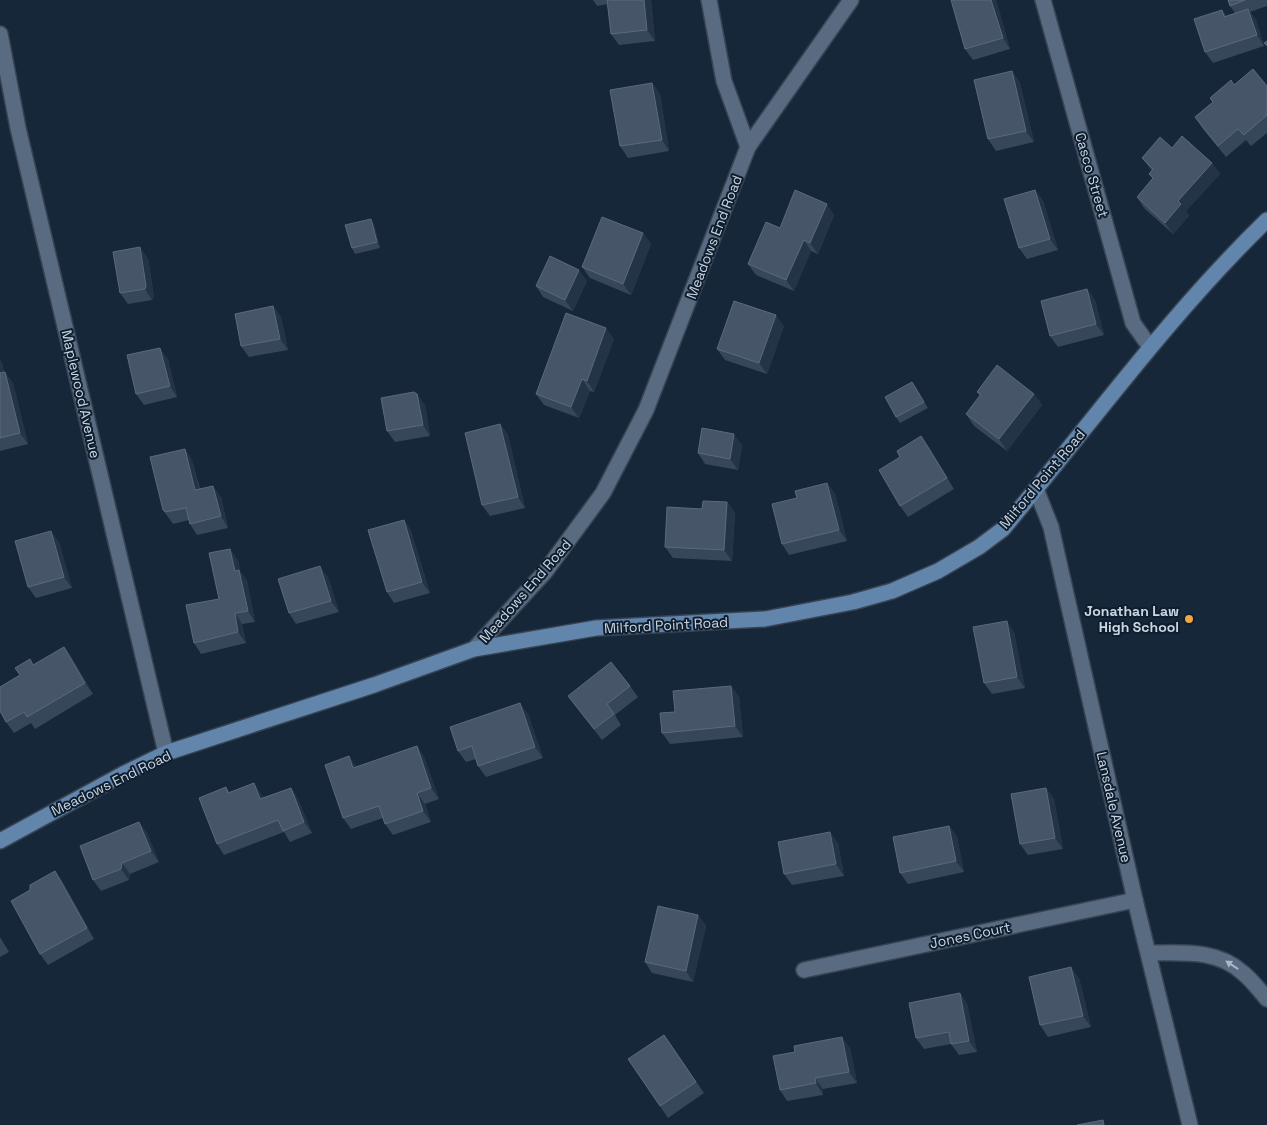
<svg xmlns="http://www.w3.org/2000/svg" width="1267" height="1125" viewBox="0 0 1267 1125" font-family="'Space Grotesk',sans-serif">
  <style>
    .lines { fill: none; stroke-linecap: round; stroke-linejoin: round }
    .minor-casing { stroke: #374352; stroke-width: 18 }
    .major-casing { stroke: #374352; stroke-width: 18 }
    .minor { stroke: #586b80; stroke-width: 15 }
    .major { stroke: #6285ac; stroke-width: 15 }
    .wall { fill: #364759 }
    .shaded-wall { fill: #233447 }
    .building { fill: #465668; stroke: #5b6a7b }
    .oneway { fill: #a8b6c5 }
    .poi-dot { fill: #efa73e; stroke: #0e1e2f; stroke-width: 2 }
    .labels { text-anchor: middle; stroke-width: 4; stroke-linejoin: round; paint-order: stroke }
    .street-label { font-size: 14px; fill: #cbd6e2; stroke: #0e1e2f }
    .poi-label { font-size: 14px; font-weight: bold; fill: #cbd6e2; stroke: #0e1e2f; text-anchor: end }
  </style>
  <rect width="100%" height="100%" fill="#17273a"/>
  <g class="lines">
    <g class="minor-casing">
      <g id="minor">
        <path d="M709 0 724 81 748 147"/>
        <path d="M1043 0 1133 323 1150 347"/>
        <path d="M0 34 18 128 166 753"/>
        <path d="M1036 489 1051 527 1135 900 1190 1125"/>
        <path d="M474 649 545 572 603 493 646 410 748 147 851 0"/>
        <path d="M1149 953C1182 953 1217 949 1243 973 1252 980 1259 990 1267 999"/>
        <path d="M804 970 1135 900"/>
      </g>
    </g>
    <g class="major-casing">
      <path id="major" d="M0 841 123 774 166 753 374 685 474 649 596 628 765 619 853 602 892 591 938 571 979 547 1003 529C1090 425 1169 315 1267 220"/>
    </g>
    <use href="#minor" class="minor"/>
    <use href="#major" class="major"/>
  </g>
  <g class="wall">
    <path d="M593 0H651L655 41 619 45 611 34 608 4 597 6Z"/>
    <path d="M951 0H996L1010 49 973 60 965 49Z"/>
    <path d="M1228 0H1267V6L1250 12 1256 20 1264 46 1213 63 1205 52 1222 10 1226 16 1235 13 1230 6Z"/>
    <path d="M1012 71 1020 83 1034 142 996 151 988 139Z"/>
    <path d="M652 83 660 94 669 151 628 158 620 146Z"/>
    <path d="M1234 85 1267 86V133L1251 146 1246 140 1226 157 1203 129 1195 117 1213 103 1210 98Z"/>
    <path d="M1172 148 1212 163 1220 174 1186 211 1189 216 1173 234 1144 208 1137 197 1153 179 1149 174 1152 171 1142 158Z"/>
    <path d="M1035 190 1043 201 1058 250 1027 259 1019 248Z"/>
    <path d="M834 215 818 254 811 251 794 291 756 275 748 264 780 228Z"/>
    <path d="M374 224 380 248 355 254 352 248Z"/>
    <path d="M643 233 651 244 631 295 590 278 582 267Z"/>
    <path d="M148 258 154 297 152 300 128 304 120 293Z"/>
    <path d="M587 281 573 311 543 297 536 286Z"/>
    <path d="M1087 289 1095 300 1104 335 1058 347 1050 336Z"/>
    <path d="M273 306 281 317 288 350 249 357 241 346Z"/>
    <path d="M784 326 767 374 725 360 717 349Z"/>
    <path d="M614 339 594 392 590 391 579 418 544 405 536 394Z"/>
    <path d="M168 359 177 397 144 405 136 394Z"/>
    <path d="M0 360 2 363 4 372 13 383 28 444 0 451Z"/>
    <path d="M912 382 928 408 900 423 896 417Z"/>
    <path d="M977 392 1034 394 1042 405 1007 451 974 426 966 414 980 396Z"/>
    <path d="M417 394 425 405 430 436 395 442 387 431Z"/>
    <path d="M500 424 508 435 525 508 490 516 482 505Z"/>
    <path d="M921 436 929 447 954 489 908 517 900 506V457Z"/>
    <path d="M742 445 738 470 705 464 698 453Z"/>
    <path d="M185 449 192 460 200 489 221 497 228 528 197 535 190 524 189 520 173 524 163 510Z"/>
    <path d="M827 483 835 494 847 541 789 555 782 544 797 498Z"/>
    <path d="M727 502 735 513 732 561 673 558 665 547Z"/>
    <path d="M404 520 411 531 430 593 394 603 387 592Z"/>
    <path d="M59 542 72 588 36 598 28 587Z"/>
    <path d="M238 560 240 571 247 581 255 622 242 624 246 643 201 654 194 643 219 599Z"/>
    <path d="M328 577 339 612 296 624 289 613Z"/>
    <path d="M1014 632 1025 688 992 694 984 683Z"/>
    <path d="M64 647 72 658 93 694 35 729 31 723 14 733 6 722 20 675 34 665Z"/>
    <path d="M630 686 638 697 615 715 621 725 602 740 568 696Z"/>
    <path d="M731 686 739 697 743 737 670 744 662 733 675 712Z"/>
    <path d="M528 714 543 758 486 777 478 766 476 759 466 762 458 751Z"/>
    <path d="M417 746 424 757 439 799 425 804 431 822 393 835 385 824 383 818 351 829 343 818 356 767Z"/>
    <path d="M226 787 230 793 262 795 263 798 291 788 298 799 312 833 290 842 284 832 224 855 217 844Z"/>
    <path d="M1046 788 1054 799 1063 849 1028 855 1020 844Z"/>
    <path d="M139 822 147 833 159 862 130 874 129 880 101 891 93 880Z"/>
    <path d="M949 826 957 837 964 872 908 884 900 873Z"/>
    <path d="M838 843 844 876 792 885 784 874Z"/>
    <path d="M55 871 63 882 94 939 48 965 40 954 30 890Z"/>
    <path d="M698 915 706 926 693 982 652 973 645 962Z"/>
    <path d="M0 937 9 952 0 957Z"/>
    <path d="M1079 978 1091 1027 1048 1037 1040 1025Z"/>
    <path d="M960 993 967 1004 977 1052 959 1055 951 1044 924 1049 916 1038Z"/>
    <path d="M664 1035 704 1093 668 1118 628 1059Z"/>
    <path d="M850 1048 857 1083 823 1089V1095L787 1101 780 1090Z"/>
  </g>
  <g class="shaded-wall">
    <path d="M644 0H651L655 41 647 30Z"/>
    <path d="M991 0H996L1010 49 1003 38Z"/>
    <path d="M1248 9 1256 20 1264 46 1257 35Z"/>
    <path d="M1012 71 1020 83 1034 142 1026 131Z"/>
    <path d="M652 83 660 94 669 151 662 140Z"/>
    <path d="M1212 163 1220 174 1186 211 1189 216 1173 234 1165 223 1178 201Z"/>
    <path d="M1035 190 1043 201 1058 250 1050 239Z"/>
    <path d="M827 204 834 215 818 254 810 243Z"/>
    <path d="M371 219 374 224 380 248 377 242Z"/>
    <path d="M643 233 651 244 631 295 623 284Z"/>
    <path d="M804 240 811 251 794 291 786 280Z"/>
    <path d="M140 247 148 258 154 297 152 300 145 289Z"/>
    <path d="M579 270 587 281 573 311 565 300Z"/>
    <path d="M1087 289 1095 300 1104 335 1096 324Z"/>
    <path d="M273 306 281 317 288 350 280 339Z"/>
    <path d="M776 315 784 326 767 374 759 363Z"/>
    <path d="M606 328 614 339 594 392 587 381Z"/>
    <path d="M160 348 168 359 177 397 170 386Z"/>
    <path d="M0 360 2 363 8 384 0 373Z"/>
    <path d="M5 372 13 383 28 444 20 433Z"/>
    <path d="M582 379 590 391 579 418 571 407Z"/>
    <path d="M912 382 916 387 928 408 924 402Z"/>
    <path d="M417 394 425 405 430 436 423 425Z"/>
    <path d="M1034 394 1042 405 1007 451 999 439Z"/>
    <path d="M500 424 508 435 525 508 518 497Z"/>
    <path d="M734 434 742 445 738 470 730 459Z"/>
    <path d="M921 436 929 447 954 489 947 478Z"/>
    <path d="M185 449 192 460 202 501 195 490Z"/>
    <path d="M827 483 835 494 847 541 839 530Z"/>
    <path d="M213 486 221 497 228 528 221 516Z"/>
    <path d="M727 502 735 513 732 561 724 550Z"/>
    <path d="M404 520 411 531 430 593 422 582Z"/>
    <path d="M51 531 59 542 72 588 64 577Z"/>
    <path d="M230 549 238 560 240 571 247 581 255 622 248 611 235 571Z"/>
    <path d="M320 566 328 577 339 612 331 601Z"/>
    <path d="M235 613 242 624 246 643 238 632Z"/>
    <path d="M1007 621 1014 632 1025 688 1017 677Z"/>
    <path d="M64 647 72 658 93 694 85 683Z"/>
    <path d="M731 686 739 697 743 737 735 726Z"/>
    <path d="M520 703 528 714 543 758 535 747Z"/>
    <path d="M417 746 424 757 439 799 431 788Z"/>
    <path d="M349 756 357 767 353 768Z"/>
    <path d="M254 783 262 795 268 810 260 799Z"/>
    <path d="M291 788 298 799 312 833 304 822Z"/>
    <path d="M1046 788 1054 799 1063 849 1055 838Z"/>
    <path d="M417 793 425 804 431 822 423 811Z"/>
    <path d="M139 822 147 833 159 862 151 851Z"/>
    <path d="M949 826 957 837 964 872 956 861Z"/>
    <path d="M830 832 838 843 844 876 836 864Z"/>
    <path d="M122 863 130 874 129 880 121 869Z"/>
    <path d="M55 871 63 882 94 939 87 928Z"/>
    <path d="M698 915 706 926 693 982 686 971Z"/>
    <path d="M1071 967 1079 978 1091 1027 1083 1016Z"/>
    <path d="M960 993 967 1004 977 1052 969 1041Z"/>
    <path d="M842 1037 850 1048 857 1083 849 1072Z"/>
    <path d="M815 1078 823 1089V1095L816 1083Z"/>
  </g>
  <g class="building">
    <path d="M607 0H644L647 30 611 34Z"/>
    <path d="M951 0H991L1003 38 965 49Z"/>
    <path d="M1228 0H1245L1230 6Z"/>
    <path d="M1248 9 1257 35 1205 52 1194 19 1222 10 1224 17Z"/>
    <path d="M1267 41V46L1264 43Z"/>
    <path d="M1253 69 1267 86V115L1244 135 1238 129 1218 146 1195 117 1213 102 1210 98 1231 80 1234 85Z"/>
    <path d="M1012 71 1026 131 988 139 974 80Z"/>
    <path d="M652 83 662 140 620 146 610 90Z"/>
    <path d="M1182 136 1212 163 1178 201 1181 204 1165 223 1137 197 1153 178 1149 174 1153 169 1142 158 1160 137 1172 148Z"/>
    <path d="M795 190 827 204 810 243 804 240 786 280 748 264 766 222 780 228Z"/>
    <path d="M1035 190 1050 239 1019 248 1004 199Z"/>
    <path d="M602 217 643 233 623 284 582 267Z"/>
    <path d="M371 219 377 242 352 248 345 225Z"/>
    <path d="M140 247 146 286 145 289 120 293 113 252Z"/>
    <path d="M550 256 579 270 565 300 536 286Z"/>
    <path d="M1087 289 1096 324 1050 336 1041 301Z"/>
    <path d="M734 301 776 315 759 363 717 349Z"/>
    <path d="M273 306 280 339 241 346 235 314Z"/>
    <path d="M566 313 606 328 587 381 582 379 571 407 536 394Z"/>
    <path d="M160 348 170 386 136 394 127 355Z"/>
    <path d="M997 365 1034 394 999 439 966 414 981 394 977 392Z"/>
    <path d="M5 372 20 433 0 438V373Z"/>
    <path d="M912 382 924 402 896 417 885 397Z"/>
    <path d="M414 392 417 394 423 425 387 431 381 398Z"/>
    <path d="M500 424 518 497 482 505 465 433Z"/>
    <path d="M702 428 734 434 730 459 698 453Z"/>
    <path d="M921 436 947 478 900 506 879 470 900 457 897 451Z"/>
    <path d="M185 449 195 490 213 486 221 516 190 524 186 508 165 512 163 510 150 457Z"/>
    <path d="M827 483 839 530 782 544 772 504 797 498 795 491Z"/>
    <path d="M703 501 727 502 724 550 665 547 667 507 702 509Z"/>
    <path d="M404 520 422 582 387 592 368 530Z"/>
    <path d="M51 531 64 577 28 587 15 541Z"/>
    <path d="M230 549 235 571 239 570 248 611 235 613 238 632 194 643 186 605 219 599 209 553Z"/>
    <path d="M320 566 331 601 289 613 278 579Z"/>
    <path d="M1007 621 1017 677 984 683 973 627Z"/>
    <path d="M64 647 85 683 27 717 24 712 6 722 0 711V687L20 675 15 668 30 659 33 665Z"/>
    <path d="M611 662 630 686 607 704 614 714 594 729 568 696Z"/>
    <path d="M731 686 735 726 662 733 660 713 675 712 673 691Z"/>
    <path d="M520 703 535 747 478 766 472 746 458 751 450 727Z"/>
    <path d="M417 746 431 788 417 793 423 811 385 824 379 806 343 818 325 765 349 756 353 768Z"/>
    <path d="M254 783 260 799 291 788 304 822 283 831 278 820 217 844 199 798 226 787 228 793Z"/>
    <path d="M1046 788 1055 838 1020 844 1011 794Z"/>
    <path d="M139 822 151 851 122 863 121 869 93 880 80 846Z"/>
    <path d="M949 826 956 861 900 873 893 837Z"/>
    <path d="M830 832 836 864 784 874 778 842Z"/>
    <path d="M55 871 87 928 40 954 11 901 30 890V885Z"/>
    <path d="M658 906 698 915 686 971 645 962Z"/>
    <path d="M1071 967 1083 1016 1040 1025 1029 977Z"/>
    <path d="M960 993 969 1041 951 1044 949 1032 916 1038 909 1003Z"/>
    <path d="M664 1035 696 1082 660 1106 628 1059Z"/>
    <path d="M842 1037 849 1072 815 1078 816 1083 780 1090 773 1056 795 1052 794 1046Z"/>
    <path d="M1103 1120 1104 1125H1077Z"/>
  </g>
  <defs><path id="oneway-solid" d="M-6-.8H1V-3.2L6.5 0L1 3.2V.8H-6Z" transform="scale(1.25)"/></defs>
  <use class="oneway" href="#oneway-solid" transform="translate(1232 965) rotate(-147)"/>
  <circle class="poi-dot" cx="1189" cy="619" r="5"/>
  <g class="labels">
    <g class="street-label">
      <text transform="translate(1092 175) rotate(74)" y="5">Casco Street</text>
      <text transform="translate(714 237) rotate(-69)" y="5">Meadows End Road</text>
      <text transform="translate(81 394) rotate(77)" y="5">Maplewood Avenue</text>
      <text transform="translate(1042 479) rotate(-50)" y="5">Milford Point Road</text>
      <text transform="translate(525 591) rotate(-49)" y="5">Meadows End Road</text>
      <text transform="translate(666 625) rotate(-3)" y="5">Milford Point Road</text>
      <text transform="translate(111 783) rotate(-26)" y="5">Meadows End Road</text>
      <text transform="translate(1114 807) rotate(77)" y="5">Lansdale Avenue</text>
      <text transform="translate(970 935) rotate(-12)" y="5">Jones Court</text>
    </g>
    <g class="poi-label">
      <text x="1179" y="616">Jonathan Law<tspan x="1179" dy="16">High School</tspan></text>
    </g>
  </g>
</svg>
